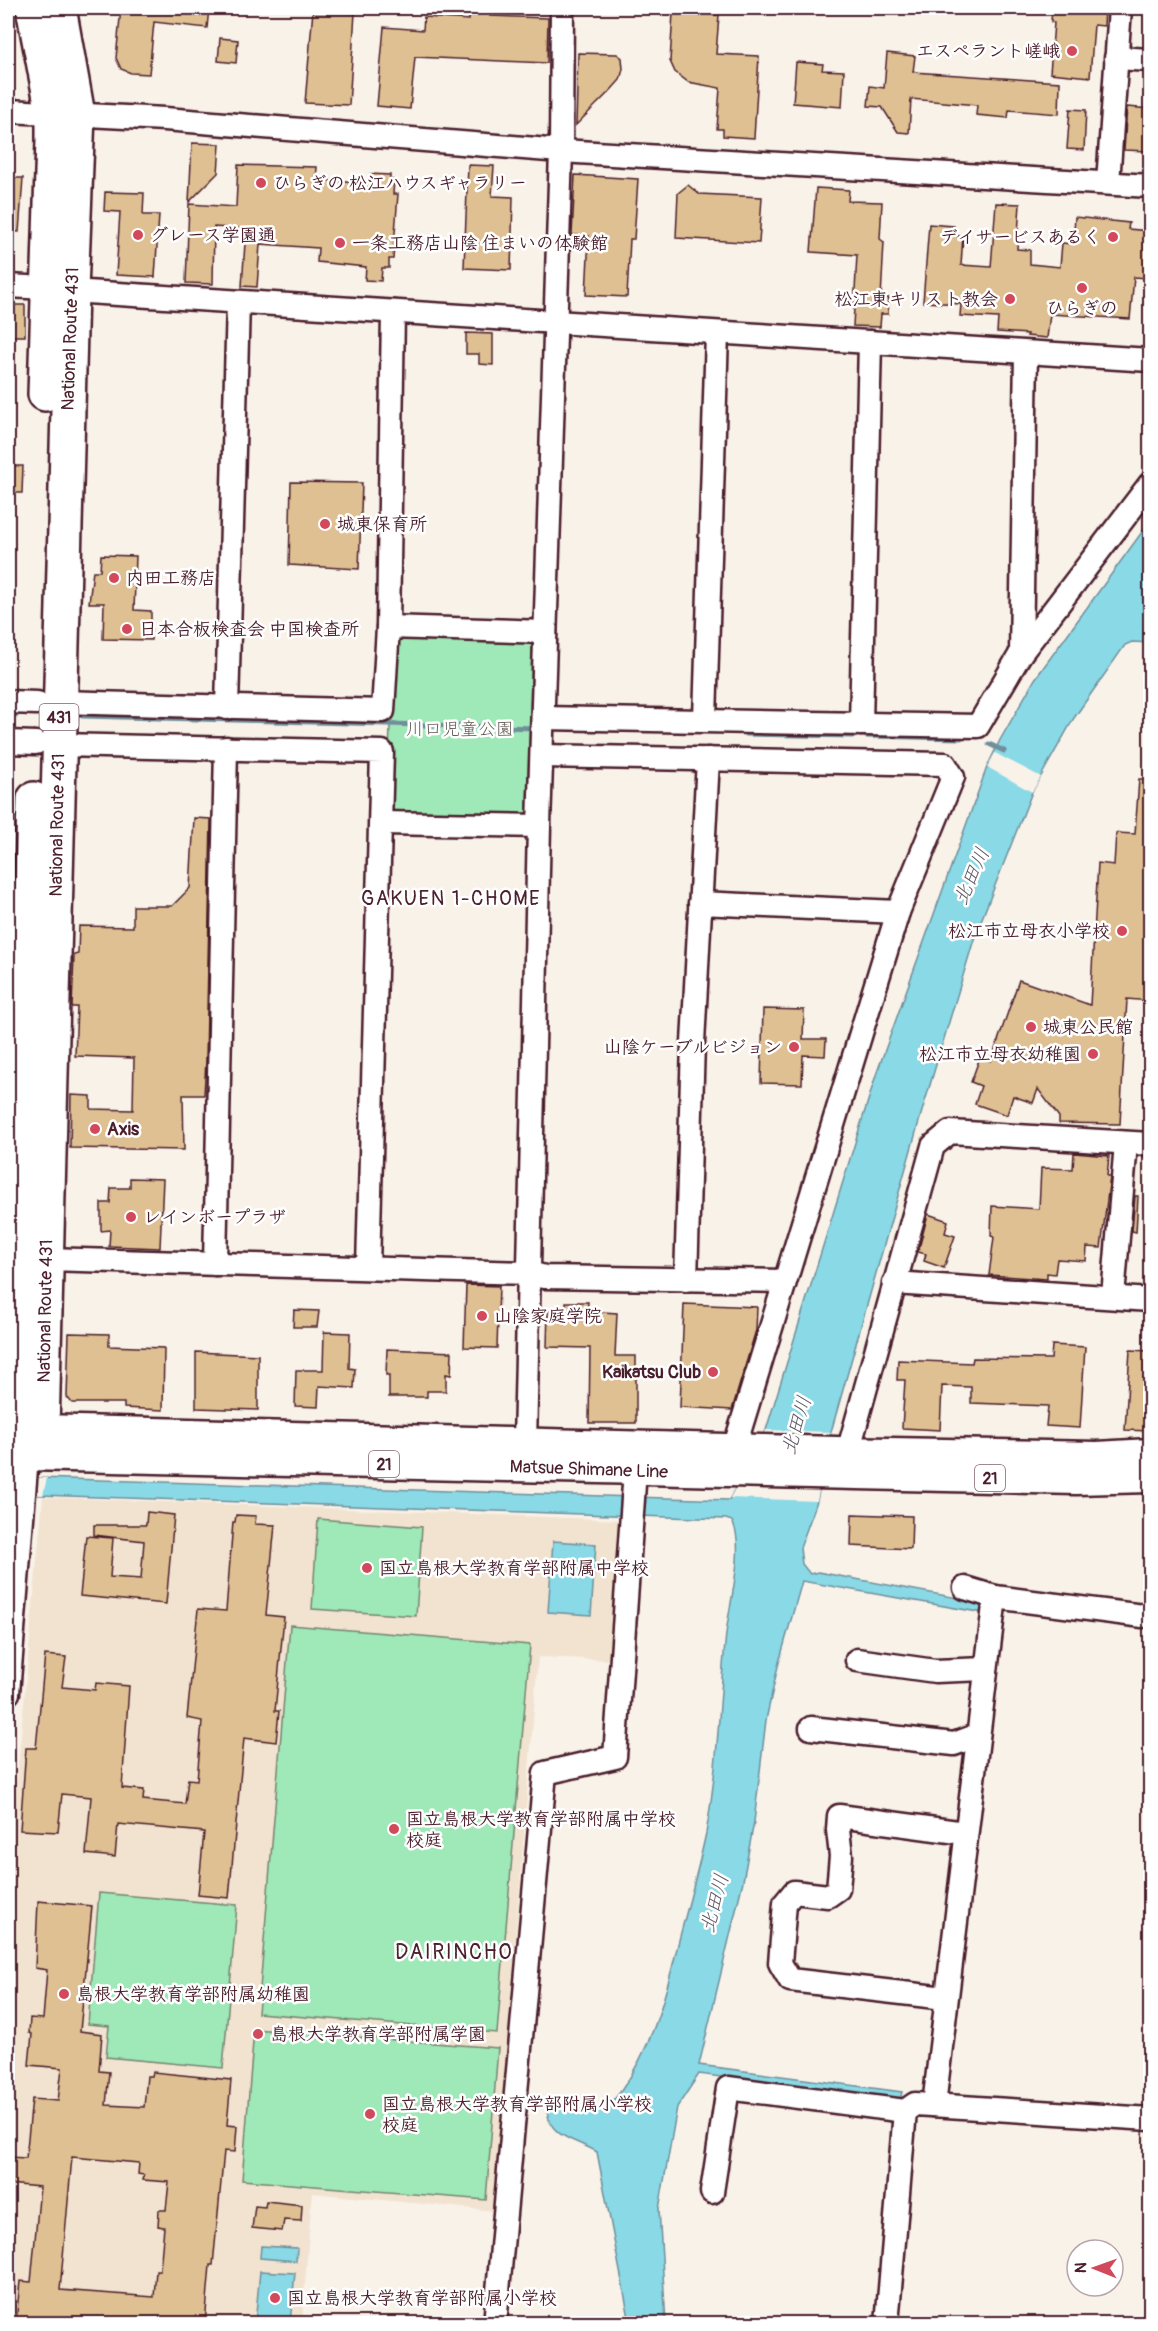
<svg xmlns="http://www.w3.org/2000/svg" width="1158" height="2331" viewBox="0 0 1158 2331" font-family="Pangolin,'Klee One',sans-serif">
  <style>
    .built { fill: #f1e3cf }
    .green { fill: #9fe8b7; stroke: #748471; stroke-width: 1.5 }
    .water { fill: #89d9e6; stroke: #708f9b; stroke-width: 1.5 }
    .pier { fill: #f9f2e9 }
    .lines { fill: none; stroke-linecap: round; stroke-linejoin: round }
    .stream { stroke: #708f9b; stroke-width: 5 }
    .building { fill: #dfc092; stroke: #4a1f2b; stroke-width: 1.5; fill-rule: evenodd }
    .minor-casing { stroke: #4a1f2b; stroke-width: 27 }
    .major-casing { stroke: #4a1f2b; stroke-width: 33 }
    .highway-casing { stroke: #4a1f2b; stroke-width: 38 }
    .minor { stroke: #fff; stroke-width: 22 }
    .major { stroke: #fff; stroke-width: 28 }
    .highway { stroke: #fff; stroke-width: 33 }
    .poi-dot { fill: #d1495b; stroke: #fff; stroke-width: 2 }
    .labels { text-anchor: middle; stroke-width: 5; stroke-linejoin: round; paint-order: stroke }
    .shield { fill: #fff; stroke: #80626b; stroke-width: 1.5 }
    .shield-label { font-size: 16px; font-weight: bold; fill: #4a1f2b }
    .poi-label { font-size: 18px; font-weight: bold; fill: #4a1f2b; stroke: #fff; text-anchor: start }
    .street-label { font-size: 18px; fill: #4a1f2b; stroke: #fff }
    .park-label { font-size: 18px; fill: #645b55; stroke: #fff }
    .water-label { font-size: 20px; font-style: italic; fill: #5d5763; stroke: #fff }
    .neighbourhood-label { font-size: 20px; letter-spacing: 1.5px; fill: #4a1f2b; stroke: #fff }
    .quarter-label { font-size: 21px; letter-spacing: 1.5px; fill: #4a1f2b; stroke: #fff }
  </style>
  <rect width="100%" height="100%" fill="#f9f2e9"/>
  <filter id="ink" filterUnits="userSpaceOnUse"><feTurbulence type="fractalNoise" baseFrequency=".0167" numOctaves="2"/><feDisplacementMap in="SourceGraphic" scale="12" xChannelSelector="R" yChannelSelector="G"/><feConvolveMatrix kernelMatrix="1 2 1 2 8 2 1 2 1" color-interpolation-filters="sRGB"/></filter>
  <g filter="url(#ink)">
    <path class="built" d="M43 1497 622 1520 613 1660 538 1657 494 2211 312 2193 302 2323 8 2324V1875Z"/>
    <g class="green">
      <path d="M399 636 527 641 532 646 527 813 524 817 394 815 387 811 393 641Z"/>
      <path d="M318 1519 422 1527 416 1616 312 1609Z"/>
      <path d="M290 1625 530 1645 497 2033 258 2013Z"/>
      <path d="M99 1893 237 1905 223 2068 106 2057 109 2026 88 2024Z"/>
      <path d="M254 2029 498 2048 486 2200 242 2180Z"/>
    </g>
    <g class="water">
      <path d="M1150 521V643L1132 642 1125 645 1074 718 1032 792 975 936 920 1118 831 1432 817 1501 800 1548 802 1564 810 1574 818 1572 985 1603 984 1613 802 1581 778 1666 766 1720 754 1822 743 1881 699 2065 902 2092 900 2101 699 2074 677 2107 659 2209 666 2323H630L597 2152C578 2140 549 2138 547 2111 562 2088 591 2134 621 2091 652 2047 665 1998 677 1948 687 1909 698 1871 706 1833 718 1768 719 1699 726 1634 729 1605 746 1546 732 1521L726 1519 10 1494 8 1496V1477L729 1500 766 1430 876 1075 987 767 1000 740 1035 679Z"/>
      <path d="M553 1541 596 1544 591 1615 548 1612Z"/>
      <path d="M261 2246 297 2248 296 2261 260 2258Z"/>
      <path d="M260 2271 295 2273 290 2323H255Z"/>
    </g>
    <g class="pier">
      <path d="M995 753 1041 777 1032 792 987 767Z"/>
      <path d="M766 1430 831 1432 817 1501 730 1498Z"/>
      <path d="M8 1477 47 1478 43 1495 10 1493Z"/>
    </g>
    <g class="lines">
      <g class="stream">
        <path d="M8 715H16"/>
        <path d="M82 716 536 728"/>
        <path d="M746 734 855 736"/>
        <path d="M866 736 961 738"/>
        <path d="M989 744 1004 751"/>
      </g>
    </g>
    <g class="building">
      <path d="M121 8H209L207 28 154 22 149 74 131 73 121 69 116 58Z"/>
      <path d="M470 8 491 9 490 16 548 18 547 63 415 57 410 109 377 106 384 27 423 30 424 17 469 20Z"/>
      <path d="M1052 8H1105L1104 26 1094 25 1090 77 1050 73 1054 23 1051 22Z"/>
      <path d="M313 10 355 13 349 105 305 103Z"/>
      <path d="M673 13 719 15 716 54 759 56 754 138 723 136V129H717L720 88 688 82 675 72 670 61Z"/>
      <path d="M220 38 238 40 236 63 218 61Z"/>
      <path d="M578 53 617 54 622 58 623 69 620 80 612 89 576 125Z"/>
      <path d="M887 53 915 56 913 72 1060 82 1059 114 1009 110 1008 118 976 115 977 105 911 99 909 133 898 132 882 107 868 106 870 86 884 88Z"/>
      <path d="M796 62 823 64 822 70 844 71 842 107 793 103Z"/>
      <path d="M1127 107 1150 109 1149 151 1124 150Z"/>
      <path d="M1070 109 1086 110 1084 150 1067 149Z"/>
      <path d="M192 143 220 144 218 173 189 202Z"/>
      <path d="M238 165 317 167 316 180 370 182V174L390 175V180H394L393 194H398L393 259H389V268H382L381 281 365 280 366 267 317 262 318 248 260 244 257 287 242 286 246 229 214 227 213 284 186 283 189 204 236 207Z"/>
      <path d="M468 165 494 166 492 196 513 197 511 270 464 268Z"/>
      <path d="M575 175 638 179 634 239H630L627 297 586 295 589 236 572 235Z"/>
      <path d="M8 178H23L19 232 8 231Z"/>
      <path d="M688 185 699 194 762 197 759 243 676 238 678 193Z"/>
      <path d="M816 188 849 190 848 201 882 202 880 239 884 242 881 298H889L888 314H881L880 327 853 326 857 255 811 252Z"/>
      <path d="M105 192 144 193 143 215H159L155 277 116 275 120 212 104 211Z"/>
      <path d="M996 203 1020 204 1017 249 1030 250V264L1060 267 1062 243 1073 244 1075 217 1129 223 1128 229 1150 231 1148 278 1134 277 1130 319 1050 314 1047 338 1027 336 1028 334 997 332 998 318 960 316 961 304 923 302 929 224 954 226 953 236H963L961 265 991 267Z"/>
      <rect x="8" y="305" width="17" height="31"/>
      <path d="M466 333 493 334V365L479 364V354H466Z"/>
      <path d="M8 466H23L22 493H8Z"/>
      <path d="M291 482 362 483 359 569 289 565Z"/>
      <path d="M101 555 136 556 134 610 151 611V640L103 639 104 603H89L93 571H100Z"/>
      <path d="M1139 779H1150V1001L1127 999 1120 1124 1059 1123V1117L1038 1089 1033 1103 1013 1096 1007 1115 975 1104 981 1086 971 1082 980 1057 991 1061 1019 980 1090 1005 1098 863 1114 865 1116 833 1135 834Z"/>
      <path d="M194 818 211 819 206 1060 204 1095H183L184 1150 70 1148 71 1095 91 1096V1109L133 1110 134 1058 75 1056 77 1007H72L74 955 78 954 79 926 133 927V906H172L190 888Z"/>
      <path d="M763 1009 804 1010 803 1039H826L825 1056 803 1055 802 1084 761 1083Z"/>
      <path d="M1074 1153 1109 1156 1107 1176H1110L1101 1248 1087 1247 1086 1261 1057 1259 1055 1274 1047 1273V1279L989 1275 994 1237 991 1236 992 1206 1039 1209 1041 1168 1073 1169Z"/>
      <path d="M130 1178 163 1179 160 1248 109 1246 110 1230 101 1231V1203H110L111 1188H130Z"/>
      <path d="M1135 1196H1138L1136 1232 1132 1231Z"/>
      <path d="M928 1214 948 1221 945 1233 955 1236 944 1268 924 1261 926 1254 918 1252Z"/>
      <path d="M466 1285 499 1286 497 1348 464 1347Z"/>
      <path d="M566 1302H588L587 1311 617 1313 615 1356H636V1423H589L590 1348 547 1347 548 1310 566 1311Z"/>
      <path d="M684 1304 757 1307 756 1330 732 1410 680 1407Z"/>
      <path d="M294 1310 319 1311 317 1327H293Z"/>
      <path d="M324 1332 350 1333 349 1368 355 1369 354 1388 319 1386 318 1407 295 1406 296 1370H323Z"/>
      <path d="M69 1333 109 1334V1346L164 1348 163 1410 124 1408V1403H72L67 1397Z"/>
      <path d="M1052 1345 1085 1347 1080 1428 1046 1426 1048 1406 971 1403V1387L942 1386 940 1430 902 1428 905 1380H897L898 1360 972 1363 973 1358 1051 1359Z"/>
      <path d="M387 1349 452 1352 451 1375 446 1374V1391H427V1397H389V1375H386Z"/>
      <path d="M1130 1350 1150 1351V1431L1125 1430Z"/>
      <path d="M196 1352 258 1355V1410L196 1408Z"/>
      <path d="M147 1512 174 1515 166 1604 80 1596 86 1536 113 1538 110 1577 141 1579 144 1541 94 1535V1525H146Z"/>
      <path d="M852 1514 912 1516 911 1549 851 1546Z"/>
      <path d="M236 1515 256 1516 255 1524 275 1525 266 1615 284 1617 275 1711H279L276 1742 244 1738 229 1898 198 1895 204 1832 118 1824 115 1857 86 1854 91 1797 62 1794 58 1832 20 1830 26 1748H36L45 1655 66 1657 62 1687 95 1690 96 1683 129 1686 122 1788 144 1790 143 1800 185 1804 188 1779 197 1780 202 1721 187 1718 198 1609 226 1611 233 1522H235Z"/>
      <path d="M38 1901 92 1906 80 2031 102 2034 99 2071 109 2072 106 2105 144 2107 147 2076H152L153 2072 231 2080 227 2125 237 2126 235 2152 224 2151 213 2265H210L205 2324 16 2322 20 2281 31 2282 40 2187 8 2184V2157L26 2158 32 2099 58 2101 62 2068 29 2065 32 2034 29 2033 30 2018 43 2019 47 1970 35 1968ZM72 2157 139 2163 138 2174 144 2175 143 2180 169 2182 166 2210H159L158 2226 164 2227 160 2270H156L154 2297 60 2290Z"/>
      <path d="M266 2201 302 2205 301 2221 284 2220 282 2231 252 2228 255 2206 265 2207Z"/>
    </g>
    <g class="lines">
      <g class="minor-casing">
        <g id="minor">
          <path d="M1116 58 1150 60"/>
          <path d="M8 111 165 119 561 151 1150 186"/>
          <path d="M1108 183 1120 8"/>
          <path d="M8 286 47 288"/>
          <path d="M71 291 1150 360"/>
          <path d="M388 627 545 632"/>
          <path d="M1021 653 1150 484"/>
          <path d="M8 702 37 703"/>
          <path d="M60 702 383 711 388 627 393 312"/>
          <path d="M227 708 238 302"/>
          <path d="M543 718 978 726 1021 653 1026 353"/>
          <path d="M705 719 717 333"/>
          <path d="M861 724 870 342"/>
          <path d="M8 742 36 743"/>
          <path d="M59 745 382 752 368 1267"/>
          <path d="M542 756 945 764 953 777 898 912 734 1449"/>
          <path d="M382 823 539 826"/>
          <path d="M700 903 898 912"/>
          <path d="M215 1264 226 748"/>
          <path d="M35 1265 46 1259 529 1273 545 1277 784 1281"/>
          <path d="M686 1280 693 1043 708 759"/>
          <path d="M894 1283 1150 1300"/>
          <path d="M1113 1296 1126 1143"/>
          <path d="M525 1443 539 826 561 151 562 8"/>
          <path d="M848 1452 933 1146 950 1132 1150 1144"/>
          <path d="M965 1588 995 1597 1143 1616 1150 1611"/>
          <path d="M857 1660 935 1671 985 1669"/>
          <path d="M8 1693 27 1456"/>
          <path d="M811 1728 954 1744 978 1735"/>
          <path d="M945 1998 790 1980 780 1963 785 1903 794 1892 828 1896 838 1889 841 1856 838 1830 839 1816 965 1833"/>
          <path d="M934 2105 995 1597"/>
          <path d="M712 2192 728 2088 905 2111 915 2104 1150 2119"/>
          <path d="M495 2324 545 1773 615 1757 635 1470"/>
          <path d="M887 2324 905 2111"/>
        </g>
      </g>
      <g class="major-casing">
        <g id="major">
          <path d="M42 1429 836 1451 1097 1456 1150 1453"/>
          <path d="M27 1456 1076 1480 1150 1478"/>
        </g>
      </g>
      <g class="highway-casing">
        <g id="highway">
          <path d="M33 8 53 113V140L45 394"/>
          <path d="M27 1456 42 1429 71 291 78 115 59 8"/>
          <path d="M27 1456 18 1428 34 799"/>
        </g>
      </g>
      <use href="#minor" class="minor"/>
      <use href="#major" class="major"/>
      <use href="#highway" class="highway"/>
    </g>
  </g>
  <g class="poi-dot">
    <circle cx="1072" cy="51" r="6"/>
    <circle cx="261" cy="183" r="6"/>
    <circle cx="138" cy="235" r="6"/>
    <circle cx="1113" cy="237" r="6"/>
    <circle cx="340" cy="243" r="6"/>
    <circle cx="1082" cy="288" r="6"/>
    <circle cx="1010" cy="299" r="6"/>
    <circle cx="325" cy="524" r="6"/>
    <circle cx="114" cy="578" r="6"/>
    <circle cx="127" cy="629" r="6"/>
    <circle cx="1122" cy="931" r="6"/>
    <circle cx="1031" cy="1027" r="6"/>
    <circle cx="794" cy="1047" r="6"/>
    <circle cx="1093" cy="1054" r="6"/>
    <circle cx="95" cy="1129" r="6"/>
    <circle cx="131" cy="1217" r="6"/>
    <circle cx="482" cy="1316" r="6"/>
    <circle cx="713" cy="1372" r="6"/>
    <circle cx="367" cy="1568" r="6"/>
    <circle cx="394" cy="1829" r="6"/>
    <circle cx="64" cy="1994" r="6"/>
    <circle cx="258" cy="2034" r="6"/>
    <circle cx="370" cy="2114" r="6"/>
    <circle cx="275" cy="2298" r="6"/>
  </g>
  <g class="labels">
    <g class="shield">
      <rect x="39.5" y="704" width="39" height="26" rx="4.5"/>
      <rect x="369" y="1451" width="30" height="26" rx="4.5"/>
      <rect x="975" y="1465" width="30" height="26" rx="4.5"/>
    </g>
    <g class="shield-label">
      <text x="59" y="723">431</text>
      <text x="384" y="1470">21</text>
      <text x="990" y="1484">21</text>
    </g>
    <g class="poi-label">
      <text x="1060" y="57" text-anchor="end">エスペラント嵯峨</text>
      <text x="273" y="189">ひらぎの 松江ハウスギャラリー</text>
      <text x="150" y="241">グレース学園通</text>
      <text x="1101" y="243" text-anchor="end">デイサービスあるく</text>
      <text x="352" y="249">一条工務店山陰 住まいの体験館</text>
      <text x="998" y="305" text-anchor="end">松江東キリスト教会</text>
      <text x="1082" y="314" text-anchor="middle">ひらぎの</text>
      <text x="337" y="530">城東保育所</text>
      <text x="126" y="584">内田工務店</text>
      <text x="139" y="635">日本合板検査会 中国検査所</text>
      <text x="1110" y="937" text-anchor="end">松江市立母衣小学校</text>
      <text x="1043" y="1033">城東公民館</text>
      <text x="782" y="1053" text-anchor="end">山陰ケーブルビジョン</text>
      <text x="1081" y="1060" text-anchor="end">松江市立母衣幼稚園</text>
      <text x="107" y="1135">Axis</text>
      <text x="143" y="1223">レインボープラザ</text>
      <text x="494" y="1322">山陰家庭学院</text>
      <text x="701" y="1378" text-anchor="end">Kaikatsu Club</text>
      <text x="379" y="1574">国立島根大学教育学部附属中学校</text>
      <text x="406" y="1825">国立島根大学教育学部附属中学校<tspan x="406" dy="21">校庭</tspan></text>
      <text x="76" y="2000">島根大学教育学部附属幼稚園</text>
      <text x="270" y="2040">島根大学教育学部附属学園</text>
      <text x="382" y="2110">国立島根大学教育学部附属小学校<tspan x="382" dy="21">校庭</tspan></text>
      <text x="287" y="2304">国立島根大学教育学部附属小学校</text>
    </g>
    <g class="street-label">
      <text transform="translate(70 339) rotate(-88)" y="6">National Route 431</text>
      <text transform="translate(57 825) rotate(-89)" y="6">National Route 431</text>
      <text transform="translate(45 1311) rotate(-89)" y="6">National Route 431</text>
      <text transform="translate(589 1469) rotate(2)" y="6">Matsue Shimane Line</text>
    </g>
    <g class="park-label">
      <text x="460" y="735">川口児童公園</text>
    </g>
    <g class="water-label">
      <text transform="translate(971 876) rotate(-66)" y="7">北田川</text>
      <text transform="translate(796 1425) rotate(-73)" y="7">北田川</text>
      <text transform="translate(714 1903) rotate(-75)" y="7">北田川</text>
    </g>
    <g class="neighbourhood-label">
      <text x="451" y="905">GAKUEN 1-CHOME</text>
    </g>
    <g class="quarter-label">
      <text x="454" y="1959">DAIRINCHO</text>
    </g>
  </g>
  <rect width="1158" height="2331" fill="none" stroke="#fff" stroke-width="30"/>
  <rect x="15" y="15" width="1128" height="2301" fill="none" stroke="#4a1f2b" stroke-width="2" filter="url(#ink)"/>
  <g transform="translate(1095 2268) rotate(271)"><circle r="28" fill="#ffffff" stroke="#b7a5aa" stroke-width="1.5"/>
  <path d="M0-4.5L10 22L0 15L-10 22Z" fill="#d1495b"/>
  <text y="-9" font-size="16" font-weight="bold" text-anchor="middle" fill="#4a1f2b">N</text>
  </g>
</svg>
